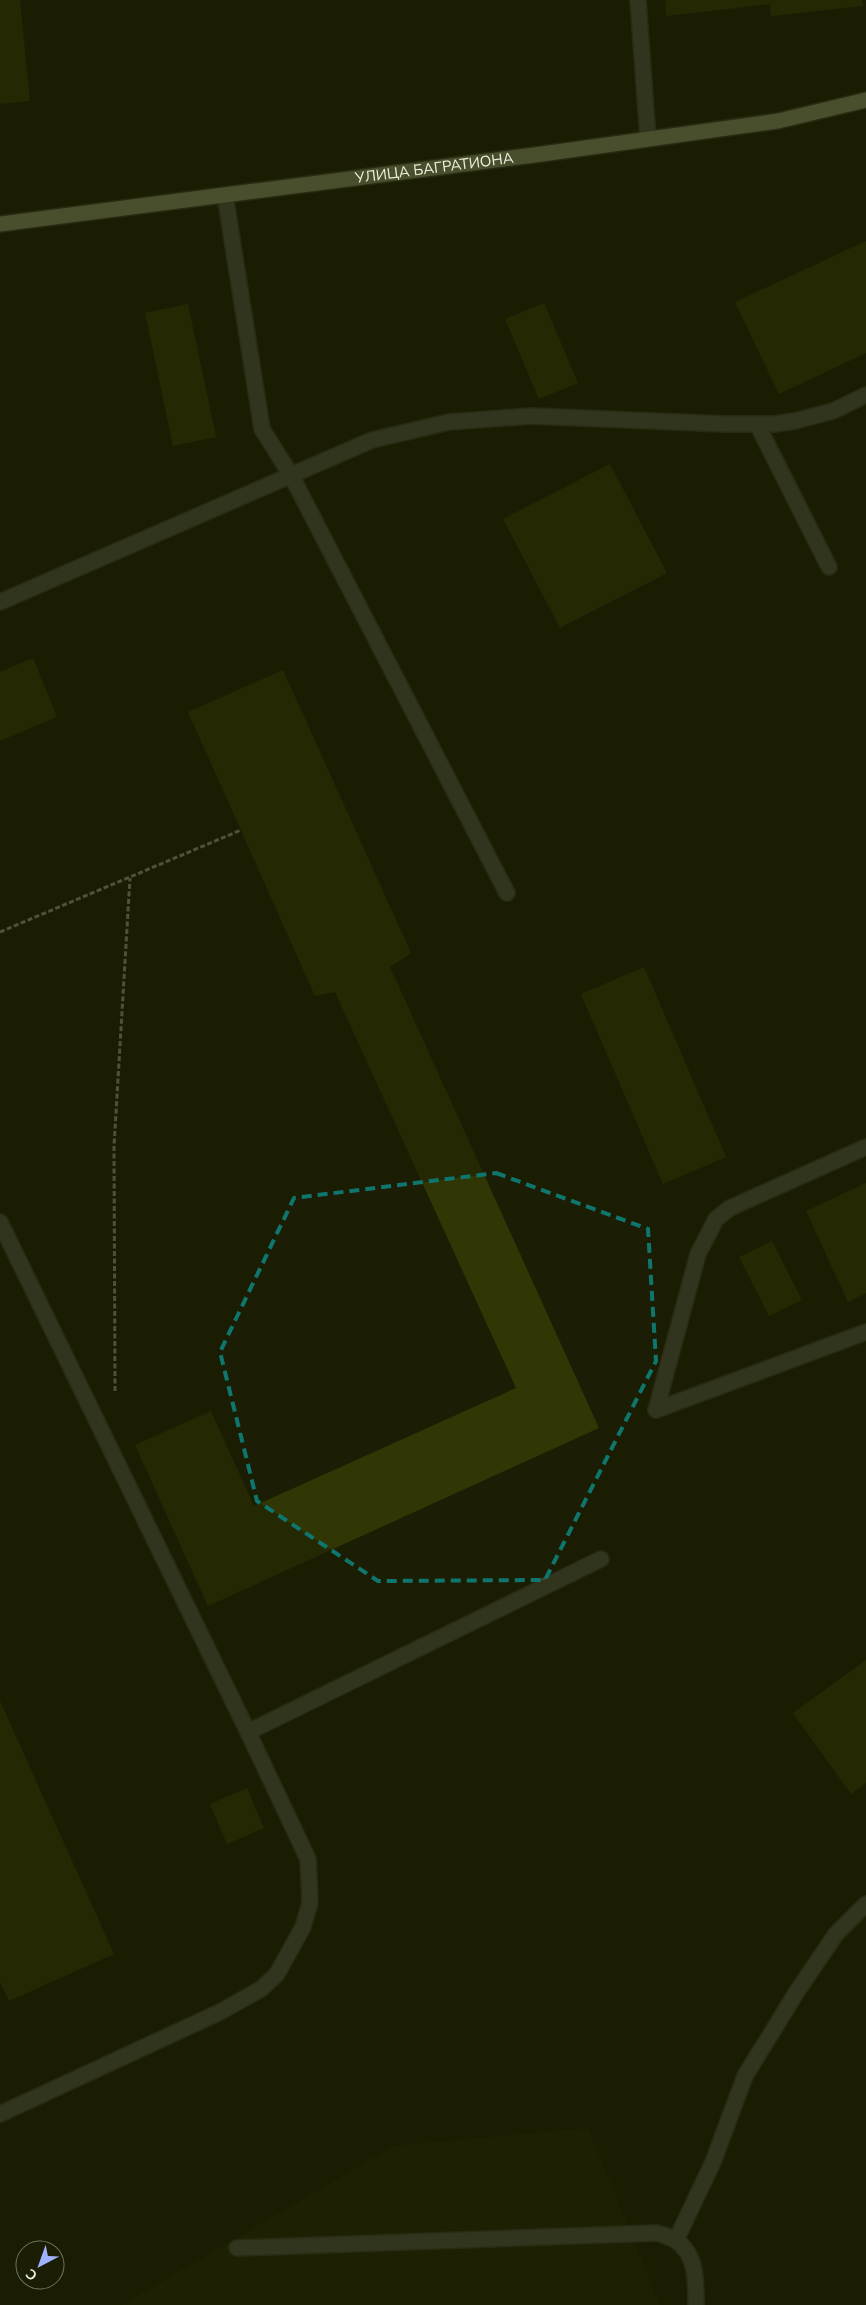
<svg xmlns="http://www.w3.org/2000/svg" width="866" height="2305" viewBox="0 0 866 2305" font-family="'Nunito Sans',sans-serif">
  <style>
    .built { fill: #202401 }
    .building { fill: #303604 }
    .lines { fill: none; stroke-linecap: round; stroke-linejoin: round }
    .service-casing { stroke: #383c23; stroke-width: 18 }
    .primary-casing { stroke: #383c23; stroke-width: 18 }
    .path { stroke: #8e927d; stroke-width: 3; stroke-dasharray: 5 2.5; stroke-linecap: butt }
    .service { stroke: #4f523f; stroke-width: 15 }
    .primary { stroke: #828960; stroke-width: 15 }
    .marked { fill: none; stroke: #0f766e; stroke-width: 4; stroke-dasharray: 10 6; stroke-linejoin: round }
    .labels { text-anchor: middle; stroke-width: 4; stroke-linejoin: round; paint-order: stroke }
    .street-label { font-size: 15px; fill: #edf1e0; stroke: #1b1e04 }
  </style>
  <rect width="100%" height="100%" fill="#1b1e04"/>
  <path class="built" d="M588 2128 660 2305H122L394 2146Z"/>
  <g class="building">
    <path d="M0 0H20L30 101 0 104Z"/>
    <path d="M665 0H862L863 6 771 16 770 4 666 16Z"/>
    <path d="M866 241V353L779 394 735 302Z"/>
    <path d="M544 303 578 383 539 399 505 319Z"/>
    <path d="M188 304 216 437 173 446 145 313Z"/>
    <path d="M610 464 667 573 560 628 503 519Z"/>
    <path d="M33 658 57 717 0 741V672Z"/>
    <path d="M283 670 411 953 390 967 599 1428 208 1606 135 1445 211 1411 254 1506 516 1388 335 992 315 996 188 712Z"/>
    <path d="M644 967 726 1157 663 1184 581 994Z"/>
    <path d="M866 1183V1293L848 1302 806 1211Z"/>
    <path d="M772 1241 802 1300 769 1316 739 1257Z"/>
    <path d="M866 1660V1783L851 1794 793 1713Z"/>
    <path d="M0 1701 114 1954 9 2001 0 1982Z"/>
    <path d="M247 1788 264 1828 227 1844 210 1804Z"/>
  </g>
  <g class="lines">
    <g class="service-casing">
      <g id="service">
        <path d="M638 0 648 139"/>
        <path d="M225 195 262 429 291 475 507 893"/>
        <path d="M757 424 829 567"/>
        <path d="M0 602 372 440 449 422 532 416 726 424H774L795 421 833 411 866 395"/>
        <path d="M0 1222 248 1732 601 1559"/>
        <path d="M656 1410 698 1254 716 1219 730 1208 866 1147"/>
        <path d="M656 1410 866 1332"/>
        <path d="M0 2114 220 2012 261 1989 277 1974 303 1927 310 1903 308 1859 248 1732"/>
        <path d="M676 2240 713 2162 745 2076 796 1993 836 1934 866 1904"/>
        <path d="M237 2248 657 2233C663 2235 670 2237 675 2240 697 2253 696 2283 696 2305"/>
      </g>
    </g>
    <g class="primary-casing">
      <g id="primary">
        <path id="s1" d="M0 224 542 154 778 121 866 100"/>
      </g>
    </g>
    <g class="path">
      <path d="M0 932 241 830"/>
      <path d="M115 1391 114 1146 130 878"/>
    </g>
    <use href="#service" class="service"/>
    <use href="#primary" class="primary"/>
  </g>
  <path d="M0 0H866V2305H0ZM496 1173 648 1229 656 1361 545 1580 378 1581 257 1501 220 1352 294 1198Z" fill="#1b1e04" fill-opacity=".55" fill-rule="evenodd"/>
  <path class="marked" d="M496 1173 648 1229 656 1361 545 1580 378 1581 257 1501 220 1352 294 1198Z"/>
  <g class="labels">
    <g class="street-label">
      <text dy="5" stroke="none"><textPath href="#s1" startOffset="438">УЛИЦА БАГРАТИОНА</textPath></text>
    </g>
  </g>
  <g transform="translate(40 2265) rotate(221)"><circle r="24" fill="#1b1e04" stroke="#6f725c"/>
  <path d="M0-4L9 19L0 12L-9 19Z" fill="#a1b2fd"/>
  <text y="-8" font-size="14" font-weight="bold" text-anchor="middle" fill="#edf1e0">С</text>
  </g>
</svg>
